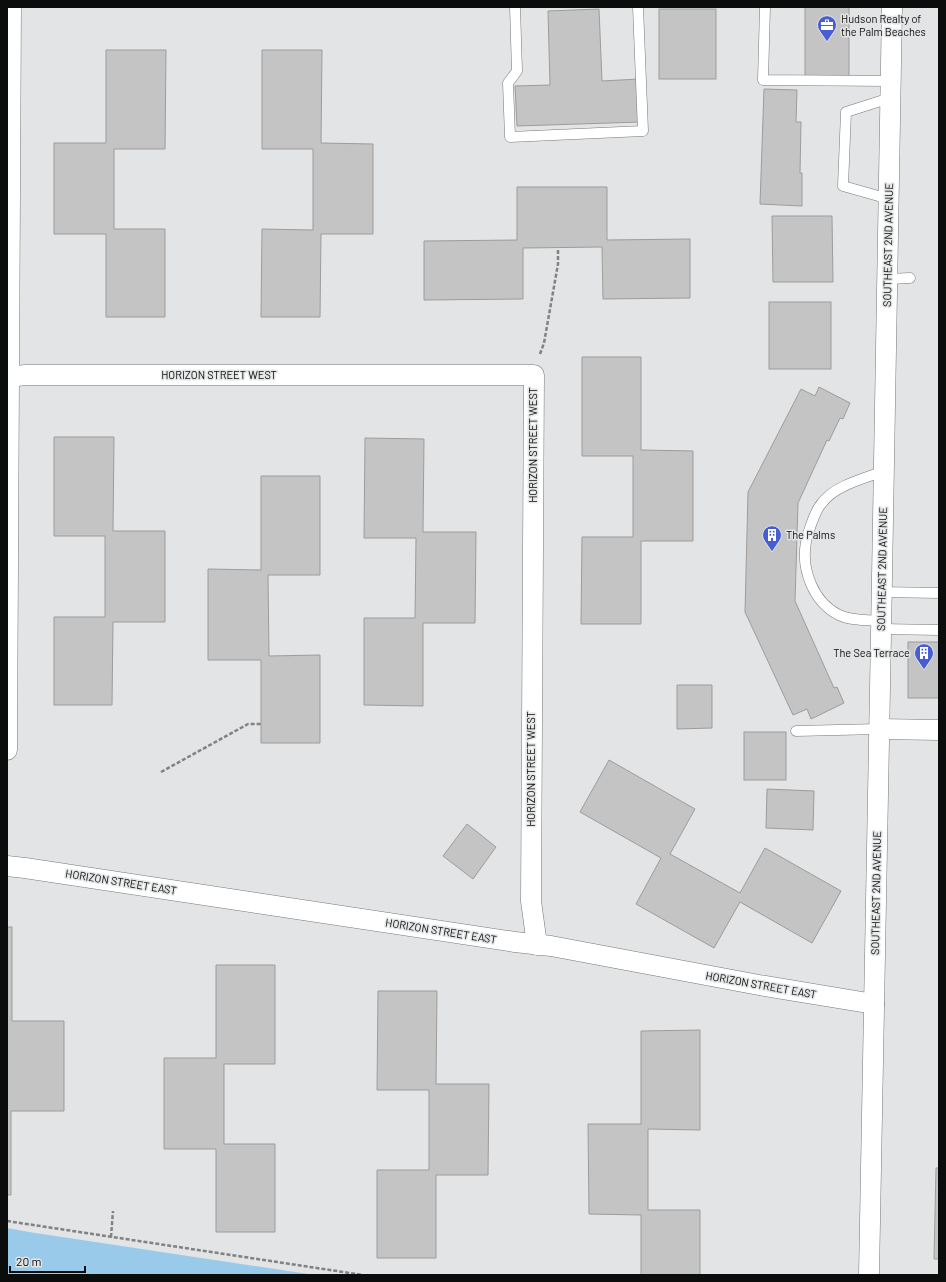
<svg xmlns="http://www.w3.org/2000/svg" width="946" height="1282" viewBox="0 0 946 1282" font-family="Barlow,sans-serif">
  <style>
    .water { fill: #9acaea }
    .building { fill: #c5c4c4; stroke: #9d9c9b }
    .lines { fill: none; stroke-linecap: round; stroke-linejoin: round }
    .service-casing { stroke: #777878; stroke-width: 11 }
    .minor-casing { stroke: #777878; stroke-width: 21 }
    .path { stroke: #818282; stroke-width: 2.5; stroke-dasharray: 4 2; stroke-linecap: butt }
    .service { stroke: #fff; stroke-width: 10 }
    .minor { stroke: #fff; stroke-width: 20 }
    .labels { text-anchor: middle; stroke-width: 3; stroke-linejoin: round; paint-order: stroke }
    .poi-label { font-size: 11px; fill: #0b0c0c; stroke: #e3e4e5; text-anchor: start }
    .street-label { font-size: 11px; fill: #0b0c0c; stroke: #e3e4e5 }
  </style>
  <rect width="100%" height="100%" fill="#e3e4e5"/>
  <path class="water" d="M7 1228 29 1232 315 1275H7Z"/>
  <g class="building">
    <rect x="805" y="7" width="44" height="70"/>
    <path d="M599 9 602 81 639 79 641 122 517 126 515 86 550 85 548 11Z"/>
    <rect x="659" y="9" width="57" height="70"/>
    <path d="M106 50H166L165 149H114V229H165V317H106V234H54V143H106Z"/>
    <path d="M262 50H322L321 143 373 144V234H321L320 317H261L262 229 313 230V149H262Z"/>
    <path d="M764 89 797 90 796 122H801L800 173H802V206L760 204Z"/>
    <path d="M517 187H607V240L690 239V298L603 299 602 247 523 248V299L424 300V241L517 240Z"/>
    <path d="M772 216H832L833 282H773Z"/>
    <rect x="769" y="302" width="62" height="67"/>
    <path d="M582 357H641V450L693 451V541H641V624H581L582 537H633V456H582Z"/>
    <path d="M819 387 850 403 843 419 840 418 829 441 827 440 798 503 795 601 834 688 837 687 844 703 811 719 807 709 793 715 745 612 748 492 801 389 815 396Z"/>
    <path d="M54 437H114L113 531H165V622H113L112 705H54V617H105V536H54Z"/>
    <path d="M365 438 424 439 423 532H476L475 623H423V706L364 705V618H415L416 538H364Z"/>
    <path d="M261 476H320V575H268L269 656 320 655V743H261V660H208V569L261 570Z"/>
    <rect x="908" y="642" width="31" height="56"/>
    <path d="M677 685H712V728L677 729Z"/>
    <rect x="744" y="732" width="42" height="48"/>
    <path d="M609 760 695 809 670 854 740 893 765 848 841 891 812 943 740 902 714 948 636 904 661 858 580 812Z"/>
    <path d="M767 789 814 791 813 830 766 828Z"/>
    <path d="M467 824 496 847 473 879 443 856Z"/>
    <path d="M7 927H12V1021H64V1111H11V1195H7Z"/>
    <path d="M216 965H275V1064H224V1144H275V1232H216V1149H164V1058H216Z"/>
    <path d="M378 991H437L436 1084H489L488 1175H436V1258H377V1170H429V1090H377Z"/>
    <path d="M700 1030V1130L648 1129V1210H700V1275H641V1215L589 1214 588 1124H641V1031Z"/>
    <path d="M936 1168H939V1259H934Z"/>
  </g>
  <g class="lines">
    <g class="service-casing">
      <g id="service">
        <path d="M515 7 517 71 508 83 510 137 643 131 638 7"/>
        <path d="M765 7 763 80 890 81"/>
        <path d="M889 199 843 186 846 112 890 98"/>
        <path d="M888 279 910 278"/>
        <path d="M881 592 939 593"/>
        <path d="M881 621C868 620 851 621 839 615 813 602 801 569 806 542 807 535 810 528 812 522 815 515 817 508 822 503 834 486 865 478 884 471"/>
        <path d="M881 629 939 630"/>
        <path d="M796 731 879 729"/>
      </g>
    </g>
    <g class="minor-casing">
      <g id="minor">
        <path d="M7 377 26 375H534L531 901 537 945"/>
        <path d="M879 729 939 730"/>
        <path d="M7 750 11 7"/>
        <path d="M7 866 25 868 515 942 551 946 759 985 874 1004"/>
        <path d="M869 1275C877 852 885 430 892 7"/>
      </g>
    </g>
    <g class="path">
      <path d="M540 354 544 343 558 264V248"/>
      <path d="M161 772 248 724H261"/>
      <path d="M7 1221 363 1275"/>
      <path d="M111 1237 113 1211"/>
    </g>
    <use href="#service" class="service"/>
    <use href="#minor" class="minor"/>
  </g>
  <defs>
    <g id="office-pin" transform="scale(1)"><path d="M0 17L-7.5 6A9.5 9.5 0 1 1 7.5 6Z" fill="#495dd2" stroke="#e3e4e5"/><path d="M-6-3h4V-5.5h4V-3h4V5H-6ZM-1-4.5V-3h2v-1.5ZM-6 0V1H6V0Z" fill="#fff"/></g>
    <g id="building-pin" transform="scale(1)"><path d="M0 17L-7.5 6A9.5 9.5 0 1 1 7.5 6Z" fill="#495dd2" stroke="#e3e4e5"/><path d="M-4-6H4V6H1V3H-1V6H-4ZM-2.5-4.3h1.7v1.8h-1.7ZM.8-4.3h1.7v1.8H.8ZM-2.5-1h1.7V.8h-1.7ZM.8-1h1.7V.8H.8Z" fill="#fff"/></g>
  </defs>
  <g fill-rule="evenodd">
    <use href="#office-pin" x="827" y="25"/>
    <use href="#building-pin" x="772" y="535"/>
    <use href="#building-pin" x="924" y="653"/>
  </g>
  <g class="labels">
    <g class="poi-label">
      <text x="841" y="23">Hudson Realty of<tspan x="841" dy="13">the Palm Beaches</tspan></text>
      <text x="786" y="539">The Palms</text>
      <text x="910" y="657" text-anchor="end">The Sea Terrace</text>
    </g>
    <g class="street-label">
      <text transform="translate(888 245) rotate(-89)" y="4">SOUTHEAST 2ND AVENUE</text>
      <text x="219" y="379">HORIZON STREET WEST</text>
      <text transform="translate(533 445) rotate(-90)" y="4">HORIZON STREET WEST</text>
      <text transform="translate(882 569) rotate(-89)" y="4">SOUTHEAST 2ND AVENUE</text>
      <text transform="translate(531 769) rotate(-90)" y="4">HORIZON STREET WEST</text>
      <text transform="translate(121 882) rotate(9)" y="4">HORIZON STREET EAST</text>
      <text transform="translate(876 893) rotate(-89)" y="4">SOUTHEAST 2ND AVENUE</text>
      <text transform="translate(441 931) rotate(9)" y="4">HORIZON STREET EAST</text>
      <text transform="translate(761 985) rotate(10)" y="4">HORIZON STREET EAST</text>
    </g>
  </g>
  <rect width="946" height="1282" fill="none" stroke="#0b0c0c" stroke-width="16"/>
  <path d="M10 1266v6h75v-6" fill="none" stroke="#0b0c0c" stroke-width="2"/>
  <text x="16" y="1266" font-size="12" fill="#0b0c0c" stroke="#e3e4e5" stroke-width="3" paint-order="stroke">20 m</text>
</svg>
